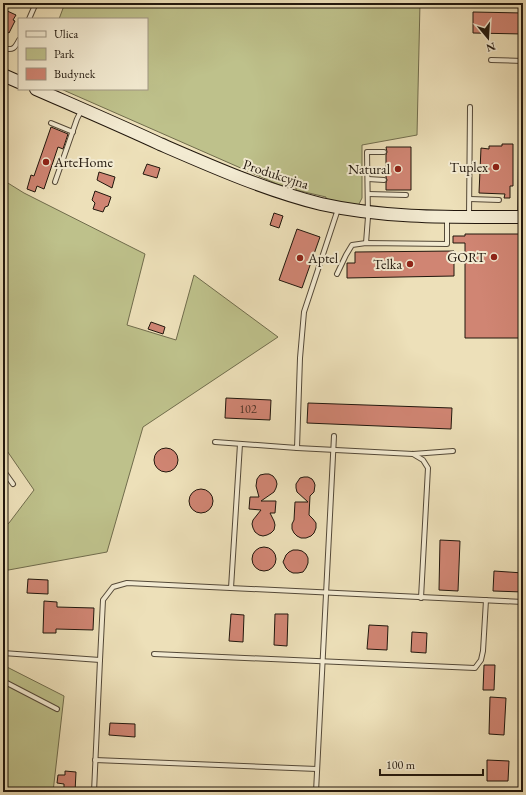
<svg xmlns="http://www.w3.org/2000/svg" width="526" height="795" viewBox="0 0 526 795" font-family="'EB Garamond',serif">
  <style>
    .green { fill: #bec18b; stroke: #706c4c }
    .building { fill: #d08573; stroke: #21170d }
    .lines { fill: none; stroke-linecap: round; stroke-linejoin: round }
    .lane-casing { stroke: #544938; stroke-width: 6 }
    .secondary-casing { stroke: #21170d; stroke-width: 14 }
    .lane { stroke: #f3ebd2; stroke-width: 4 }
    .secondary { stroke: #f3ebd2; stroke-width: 12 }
    .poi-dot { fill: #8f2418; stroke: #f3ebd2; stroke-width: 1.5 }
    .labels { text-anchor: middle; stroke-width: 4; stroke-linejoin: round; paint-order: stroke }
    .number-label { font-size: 12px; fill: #4d3226 }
    .poi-label { font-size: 14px; fill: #21170d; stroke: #f3ebd2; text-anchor: end }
    .street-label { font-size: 14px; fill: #21170d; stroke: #f3ebd2 }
  </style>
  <rect width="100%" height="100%" fill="#ede0b9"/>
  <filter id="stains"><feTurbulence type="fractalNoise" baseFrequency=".005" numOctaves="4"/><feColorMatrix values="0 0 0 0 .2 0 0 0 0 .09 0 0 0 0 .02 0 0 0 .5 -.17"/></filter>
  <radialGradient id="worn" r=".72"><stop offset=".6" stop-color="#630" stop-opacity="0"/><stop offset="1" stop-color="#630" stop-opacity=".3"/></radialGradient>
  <g class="green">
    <path d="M65 3H420L417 135 362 145V198L358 206 326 199V197L296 190V187L285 184 284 186 277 184 61 89H147V19H59Z"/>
    <path d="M3 180 24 193 145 254 127 325 176 340 194 275 278 337 143 427 107 552 3 571V527L9 523 34 490 3 445Z"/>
    <path d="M3 665 64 696 53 792H3Z"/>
  </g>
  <g class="building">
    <path d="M3 9 16 15 13 20 15 21 9 33 3 29Z"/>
    <path d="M473 12 523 13V34L473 33Z"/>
    <path d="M51 127 68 134 63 149 58 147 44 189 37 186 35 192 27 189 31 175 34 176Z"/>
    <path d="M502 144H513V186H510V198H504L505 194 479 193 481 148 489 149V146H502Z"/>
    <path d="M386 147H411V190H386V183L387 180 386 177V155L387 152Z"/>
    <path d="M147 164 160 168 157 178 143 174Z"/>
    <path d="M99 172 115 177 112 188 97 180Z"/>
    <path d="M95 191 111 197 108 206 105 207 103 212 93 209 95 203 92 200Z"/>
    <path d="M274 213 283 216 279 228 270 225Z"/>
    <path d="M297 229 320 237 302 288 279 280Z"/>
    <path d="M465 234H523V338H465V243H453V236H465Z"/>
    <path d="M454 251V276L347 278V263H355V252Z"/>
    <path d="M151 322 165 327 163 334 148 329Z"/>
    <path d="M226 398 271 400 270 420 225 418Z"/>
    <path d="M308 403 452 408 451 429 307 423Z"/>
    <circle cx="166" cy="460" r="12"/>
    <path d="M265 474H269L273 476 276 480 277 484 276 488 274 492 261 501H276L275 513H270L274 521 275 525 274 530 271 533 267 535 263 536 259 535 255 532 253 528 252 524 253 520 261 510 249 509 250 497H259L256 486 257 479 260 475Z"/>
    <path d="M304 477H308L312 479 314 482 315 485 314 492 310 496 309 515 313 519 316 523V528L314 533 311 536 306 538H301L297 536 294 533 292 529V524L294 520 295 502H308L297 492 296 488V484L300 478Z"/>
    <circle cx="201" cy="501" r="12"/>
    <path d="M440 540 460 541 458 591 439 590Z"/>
    <circle cx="264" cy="559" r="12"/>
    <path d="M293 550H298L302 551 306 554 308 558V563L306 568 303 572 298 573H293L289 571 286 568 283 562 286 555 289 552Z"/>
    <path d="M494 571 523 573V592L493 591Z"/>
    <path d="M28 579 48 580V594L27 593Z"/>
    <path d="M44 601 57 602V607L94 608 93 630 56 629V633H43Z"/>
    <path d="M231 614 244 615 243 642 229 641Z"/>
    <path d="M275 614H288L287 646 274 645Z"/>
    <path d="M369 625 388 626 387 650 367 649Z"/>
    <path d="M412 632 427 633 426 653 411 652Z"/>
    <path d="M484 665H495L494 690H483Z"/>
    <path d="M490 697 506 698 504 735 489 734Z"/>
    <path d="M110 723 135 724V737L109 735Z"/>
    <path d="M487 760 509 761 508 781H487Z"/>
    <path d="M65 771 76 772 75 792H64V784L57 783 58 775H65Z"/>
  </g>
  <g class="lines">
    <g class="lane-casing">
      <g id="lane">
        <path d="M29 19 36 3"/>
        <path d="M3 48C13 51 15 48 19 40"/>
        <path d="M491 60 523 61"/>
        <path d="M51 123 73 132"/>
        <path d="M368 179 384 180"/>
        <path d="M55 182 77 119 81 111"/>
        <path d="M368 194 406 195"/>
        <path d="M470 199 499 200"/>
        <path d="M520 215 521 148 523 145"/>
        <path d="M469 217 470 107"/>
        <path d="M366 243 368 217 367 152H384"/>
        <path d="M337 274 346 255 352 245 366 243 447 244V219"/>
        <path d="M215 442 297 448 300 358 304 312 338 209"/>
        <path d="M297 448 413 454 453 451"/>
        <path d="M413 454 423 460 428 468 421 598"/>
        <path d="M3 470 13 484"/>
        <path d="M231 588 240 444"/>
        <path d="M3 653 100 660"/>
        <path d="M154 654 475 668 481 660 483 651 486 600"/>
        <path d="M3 681 57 709"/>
        <path d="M95 760 317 769"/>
        <path d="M94 792 100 660 103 600 113 587 127 583 523 602"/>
        <path d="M316 792 334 436"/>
      </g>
    </g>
    <g class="secondary-casing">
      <g id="secondary">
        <path d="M3 75 19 82"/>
        <path d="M36 89C77 107 119 125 160 144 213 167 265 190 321 204 387 219 456 217 523 217"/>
      </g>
    </g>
    <use href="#lane" class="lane"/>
    <use href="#secondary" class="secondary"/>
  </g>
  <g class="poi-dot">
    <circle cx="46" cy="162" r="4"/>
    <circle cx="496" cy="167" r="4"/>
    <circle cx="398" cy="169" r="4"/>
    <circle cx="494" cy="257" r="4"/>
    <circle cx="300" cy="258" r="4"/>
    <circle cx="410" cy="264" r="4"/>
  </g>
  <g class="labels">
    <g class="number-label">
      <text x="248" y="413">102</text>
    </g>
    <g class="poi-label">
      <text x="54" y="167" text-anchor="start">ArteHome</text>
      <text x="488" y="172">Tuplex</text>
      <text x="390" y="174">Natural</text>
      <text x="486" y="262">GORT</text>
      <text x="308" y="263" text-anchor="start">Aptel</text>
      <text x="402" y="269">Telka</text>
    </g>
    <g class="street-label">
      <text transform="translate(276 174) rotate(18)" y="5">Produkcyjna</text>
    </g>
  </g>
  <rect width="526" height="795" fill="none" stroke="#ede0b9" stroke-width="16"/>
  <rect x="4" y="4" width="518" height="787" fill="none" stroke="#21170d" stroke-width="2"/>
  <rect x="8" y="8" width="510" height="779" fill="none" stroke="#21170d"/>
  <rect x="18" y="18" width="130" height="72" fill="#f3ebd2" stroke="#9f9683"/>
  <rect x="26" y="31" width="20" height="6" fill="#f3ebd2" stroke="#9f9683"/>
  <text x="54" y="38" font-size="12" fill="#21170d">Ulica</text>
  <rect x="26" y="48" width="20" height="12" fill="#bec18b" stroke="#9f9683"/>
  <text x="54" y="58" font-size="12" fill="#21170d">Park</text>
  <rect x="26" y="68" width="20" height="12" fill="#d08573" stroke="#9f9683"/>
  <text x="54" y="78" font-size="12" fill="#21170d">Budynek</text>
  <g transform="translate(488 38) rotate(162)" stroke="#f3ebd2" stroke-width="3" paint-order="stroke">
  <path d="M0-3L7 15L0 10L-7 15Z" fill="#21170d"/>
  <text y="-6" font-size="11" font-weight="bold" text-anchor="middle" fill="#21170d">N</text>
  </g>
  <path d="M380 769v6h103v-6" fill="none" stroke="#21170d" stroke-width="2"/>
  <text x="386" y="769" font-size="12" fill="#21170d" stroke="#f3ebd2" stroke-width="3" paint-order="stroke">100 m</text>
  <rect width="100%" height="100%" filter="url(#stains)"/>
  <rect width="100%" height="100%" fill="url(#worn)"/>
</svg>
